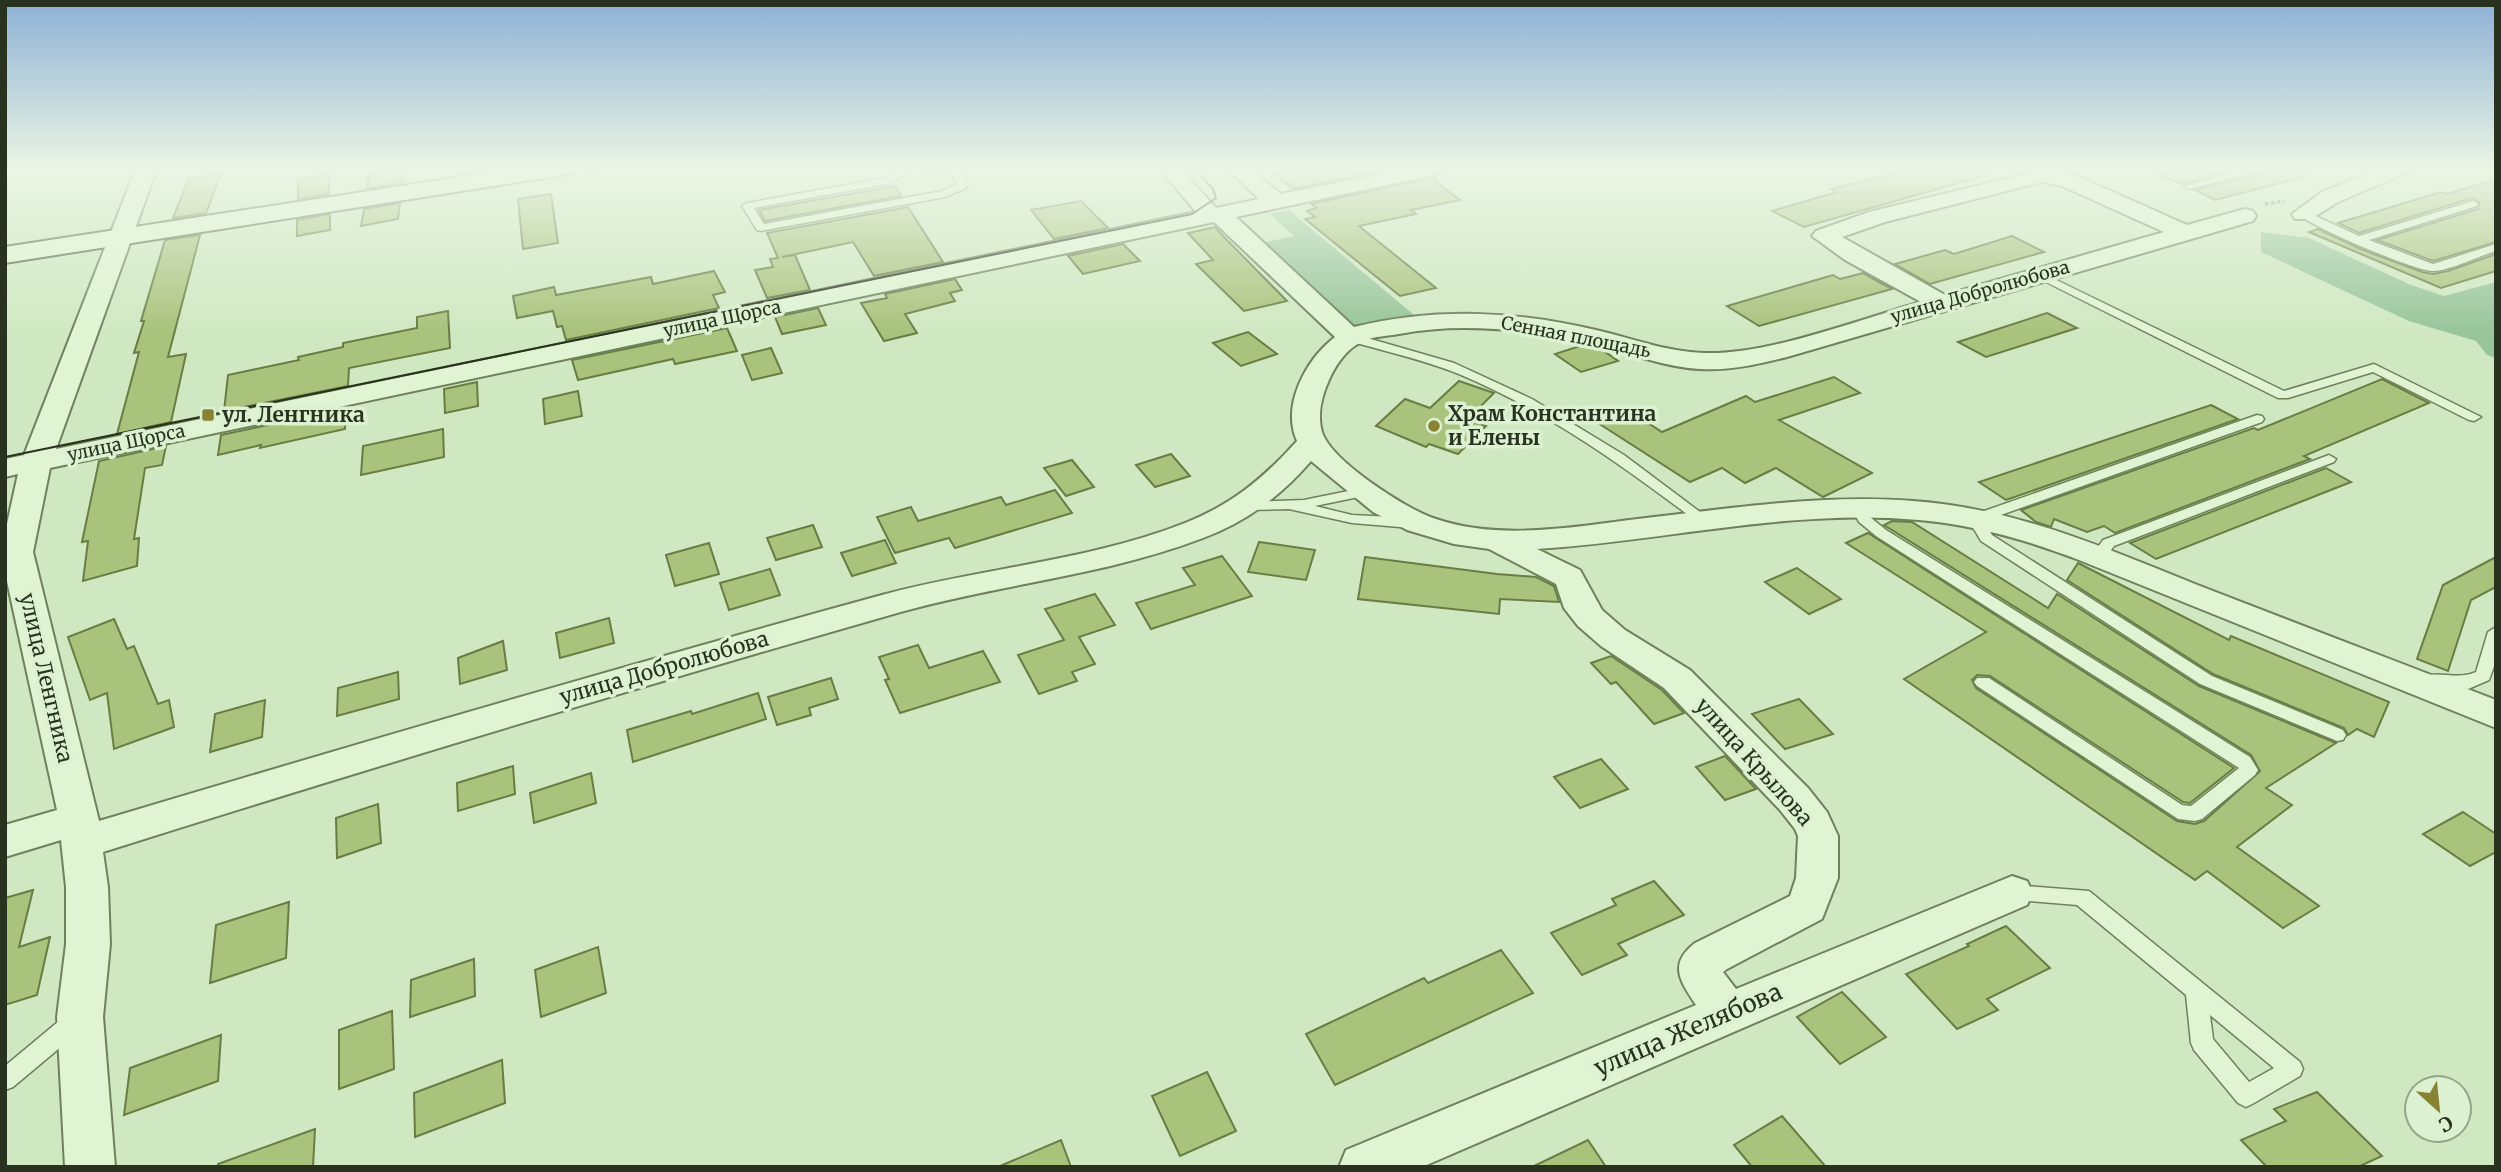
<svg xmlns="http://www.w3.org/2000/svg" width="2501" height="1172" viewBox="0 0 2501 1172" font-family="Merriweather,serif">
  <style>
    .green { fill: #98c59b }
    .building { fill: #a9c27c; stroke: #697c44; stroke-width: 2 }
    .lines { fill: none; stroke-linecap: round; stroke-linejoin: round }
    .lane-casing { stroke: #6f805b; stroke-width: 3 }
    .street-casing { stroke: #6f805b; stroke-width: 4 }
    .secondary-casing { stroke: #52623f; stroke-width: 4 }
    .path { stroke: #6f805b; stroke-width: 3.5; stroke-dasharray: 3.5 2.5; stroke-linecap: butt }
    .lane { fill: #e0f4d4; fill-rule: evenodd }
    .street { fill: #e0f4d4; fill-rule: evenodd }
    .secondary { fill: #e0f4d4; fill-rule: evenodd }
    .tram { stroke: #29321e; stroke-width: 2 }
    .poi-dot { fill: #888332; stroke: #dcf1d1; stroke-width: 2.5 }
    .labels { text-anchor: middle; stroke-width: 7; stroke-linejoin: round; paint-order: stroke }
    .far-street-label { font-size: 18px; fill: #29321e; stroke: #dcf1d1 }
    .poi-label { font-size: 21px; font-weight: bold; fill: #29321e; stroke: #dcf1d1; text-anchor: start }
    .street-label { font-size: 21px; fill: #29321e; stroke: #dcf1d1 }
    .near-street-label { font-size: 24px; fill: #29321e; stroke: #dcf1d1 }
  </style>
  <rect width="100%" height="100%" fill="#d0e8c2"/>
  <g class="green">
    <path d="M1289 210 1414 315 1357 329 1262 243 1294 236 1270 214Z"/>
    <path d="M2261 232 2309 238 2411 285 2444 296 2496 282V358L2487 355 2476 341 2409 321 2261 252Z"/>
  </g>
  <g class="building">
    <path d="M370 168H403L402 183 367 189Z"/>
    <path d="M1268 168H1399L1293 189Z"/>
    <path d="M1918 168H1986L1987 175 1804 227 1772 211 1837 192 1831 189Z"/>
    <path d="M2142 168H2245L2182 184Z"/>
    <path d="M2273 168H2306L2307 176 2215 200 2195 190 2271 171Z"/>
    <path d="M221 174 206 213 173 218 189 178Z"/>
    <path d="M329 174V194L298 199V179Z"/>
    <path d="M1435 177 1436 182 1460 200 1411 210 1416 214 1359 226 1436 288 1400 296 1305 219 1315 217 1307 211 1317 208 1311 204Z"/>
    <path d="M2496 179V242L2433 261 2377 240 2478 209 2479 202 2472 198 2359 233 2338 223 2441 192 2447 194Z"/>
    <path d="M895 186 901 196 765 221 759 210Z"/>
    <path d="M551 194 558 243 523 249 518 199Z"/>
    <path d="M1081 201 1108 228 1054 239 1031 210Z"/>
    <path d="M400 203 398 219 361 226 364 209Z"/>
    <path d="M908 207 943 262 874 276 853 242 782 257 795 255 810 290 767 298 755 270 773 267 770 259 778 258 767 233Z"/>
    <path d="M330 214V230L297 236V220Z"/>
    <path d="M1215 227 1223 236 1287 301 1244 311 1196 264 1213 260 1188 233Z"/>
    <path d="M2318 229 2363 250 2422 272 2433 274 2448 271 2496 254V271L2441 288 2309 232Z"/>
    <path d="M200 235 168 357 186 354 171 422 117 434 139 352 134 353 144 321H141L165 240Z"/>
    <path d="M2012 236 2044 252 1930 284 1895 264 1945 250 1954 254Z"/>
    <path d="M1123 244 1140 261 1083 274 1068 256Z"/>
    <path d="M714 271 725 292 713 295 719 308 566 340 562 326 557 327 553 311 517 318 513 296 554 287 556 295 651 277 653 284Z"/>
    <path d="M1863 273 1892 289 1759 326 1727 306 1833 275 1840 279Z"/>
    <path d="M955 279 962 290 950 293 955 301 905 314 917 333 884 341 861 303 887 298 885 294Z"/>
    <path d="M818 308 826 325 782 334 775 317Z"/>
    <path d="M448 311 450 348 349 368 348 386 224 411 228 375 299 360 298 357 343 347V343L417 328V317Z"/>
    <path d="M2047 313 2077 328 1986 357 1958 342Z"/>
    <path d="M727 328 737 351 675 364 673 359 578 380 572 360Z"/>
    <path d="M1248 332 1277 354 1241 366 1213 343Z"/>
    <path d="M1583 345 1601 349 1618 361 1581 372 1555 354Z"/>
    <path d="M771 348 782 373 752 380 742 355Z"/>
    <path d="M1834 377 1860 393 1779 420 1872 473 1823 497 1776 468 1745 483 1722 468 1690 482 1598 423 1628 410 1662 432 1746 396 1755 402Z"/>
    <path d="M2382 379 2429 403 2304 456 2310 459 2115 533 2104 526 2087 532 2054 519 2051 527 2036 522 2021 510 2254 428 2258 430Z"/>
    <path d="M1459 381 1494 393 1467 420 1486 426 1458 454 1429 444 1426 447 1376 426 1405 399 1430 408Z"/>
    <path d="M477 382 478 406 445 413 444 389Z"/>
    <path d="M578 391 582 416 545 424 543 399Z"/>
    <path d="M2211 405 2238 419 2006 500 1979 482Z"/>
    <path d="M346 408 345 429 260 448 261 445 218 455 221 435Z"/>
    <path d="M443 429 444 457 361 475 363 446Z"/>
    <path d="M166 446 162 465 145 468 134 539 139 538 137 566 83 581 88 541 82 542 99 461Z"/>
    <path d="M1171 454 1190 476 1155 487 1136 465Z"/>
    <path d="M1072 460 1094 487 1066 496 1044 468Z"/>
    <path d="M2326 468 2351 482 2156 559 2130 543Z"/>
    <path d="M1055 490 1072 513 955 548 949 538 895 553 877 517 911 507 918 521 1001 497 1006 505Z"/>
    <path d="M1892 521 1912 522 2048 608 2057 594 2199 686 2336 743 2266 788 2292 805 2237 847 2319 906 2283 928 2207 871 2195 880 1904 679 1986 632 1846 543 1868 533 2234 768 2190 803 2183 802 1990 676 1977 675 1972 680 1976 688 2177 821 2195 824 2204 821 2260 771 2251 755 1884 525Z"/>
    <path d="M813 525 822 547 776 560 767 538Z"/>
    <path d="M885 540 896 563 852 576 841 553Z"/>
    <path d="M1259 542 1315 550 1306 580 1248 572Z"/>
    <path d="M709 543 719 574 675 586 666 555Z"/>
    <path d="M1222 556 1252 596 1151 629 1136 603 1195 585 1183 568Z"/>
    <path d="M1365 557 1497 574 1536 577 1554 586 1559 602 1500 599 1499 614 1358 599Z"/>
    <path d="M2496 557V587L2471 600 2448 671 2417 659 2443 585Z"/>
    <path d="M2078 563 2229 640 2231 636 2389 702 2374 737 2357 729 2348 735 2344 728 2213 674 2067 580Z"/>
    <path d="M1797 568 1841 599 1809 614 1765 582Z"/>
    <path d="M770 569 780 595 729 610 720 583Z"/>
    <path d="M1095 594 1115 625 1079 637 1095 664 1072 672 1077 681 1039 694 1018 655 1064 640 1045 609Z"/>
    <path d="M609 618 614 643 560 658 556 633Z"/>
    <path d="M114 619 127 649 134 646 158 704 169 700 174 727 114 749 107 693 90 700 68 637Z"/>
    <path d="M503 641 507 670 460 684 458 658Z"/>
    <path d="M918 645 929 668 983 651 1000 682 900 713 885 680 889 679 879 657Z"/>
    <path d="M1611 656 1662 690 1684 713 1654 724 1616 682 1611 684 1591 663Z"/>
    <path d="M398 672 399 699 337 716 338 688Z"/>
    <path d="M831 678 838 699 809 708 811 715 777 725 768 697Z"/>
    <path d="M758 693 766 719 633 762 627 730 691 711 692 714Z"/>
    <path d="M1799 699 1833 734 1785 749 1752 714Z"/>
    <path d="M265 700 262 737 210 752 215 714Z"/>
    <path d="M1725 756 1756 789 1725 800 1696 767Z"/>
    <path d="M1601 759 1628 789 1580 808 1554 777Z"/>
    <path d="M513 766 515 794 458 811 457 783Z"/>
    <path d="M591 773 596 803 534 823 530 793Z"/>
    <path d="M378 804 381 843 337 858 336 818Z"/>
    <path d="M2463 812 2496 834V852L2470 866 2423 834Z"/>
    <path d="M1654 881 1684 915 1618 944 1627 955 1582 975 1551 933 1616 905 1612 899Z"/>
    <path d="M33 890 19 947 50 937 37 995 5 1005V898Z"/>
    <path d="M289 902 286 958 210 983 216 925Z"/>
    <path d="M2006 926 2050 968 1987 999 1998 1010 1957 1029 1906 974 1969 946 1967 944Z"/>
    <path d="M598 947 606 993 541 1017 535 970Z"/>
    <path d="M1501 950 1533 993 1335 1085 1306 1034 1424 978 1428 983Z"/>
    <path d="M474 959 475 996 410 1017 411 980Z"/>
    <path d="M1842 992 1886 1037 1840 1064 1797 1017Z"/>
    <path d="M392 1011 394 1069 339 1089V1030Z"/>
    <path d="M221 1035 218 1081 124 1115 130 1068Z"/>
    <path d="M502 1060 505 1103 415 1137 414 1093Z"/>
    <path d="M1207 1072 1236 1131 1180 1156 1152 1096Z"/>
    <path d="M2317 1092 2382 1156 2358 1167H2267L2241 1140 2286 1121 2274 1109Z"/>
    <path d="M1782 1116 1826 1167H1752L1734 1145Z"/>
    <path d="M315 1129 313 1167H218V1164Z"/>
    <path d="M1061 1140 1071 1167H998Z"/>
    <path d="M1588 1140 1606 1167H1532Z"/>
  </g>
  <g class="lines">
    <g class="lane-casing">
      <g id="lane">
        <path d="M901 168H912L892 183 754 208 764 224 942 191 957 184 951 174 924 171 919 168 958 169 968 183 966 188 945 197 761 231 757 230 742 206 747 203 885 178Z"/>
        <path d="M2254 168H2270L2189 189 2184 186Z"/>
        <path d="M2473 201 2478 204 2477 206 2369 240 2433 264 2496 244V251C2479 256 2449 271 2433 271 2414 271 2312 227 2298 214L2307 212 2359 236Z"/>
        <path d="M2040 272 2284 391 2374 364 2481 417 2474 421 2469 420 2373 372 2288 398H2278L2036 277 2034 275Z"/>
        <path d="M1350 333 1454 363 1532 399 1624 455 1712 521 1710 524H1700C1624 466 1547 411 1459 374 1422 359 1383 351 1346 340L1344 337Z"/>
        <path d="M2257 415 2262 416 2264 419 2262 422 1984 521 1992 535 2212 676 2343 730 2346 735 2343 740 2337 741 2200 684 1981 541 1968 519 1970 516Z"/>
        <path d="M2329 455 2336 459 2334 462 2114 546 2104 560 2099 562 2091 557 2103 540Z"/>
        <path d="M1363 488 1368 489 1370 492 1368 495 1315 506 1352 515 1412 518 1419 523 1412 528 1352 523 1289 509 1248 510 1241 506 1248 502 1304 500Z"/>
        <path d="M1859 505 1864 506 1870 517 1886 530 2250 757 2258 770 2255 775 2202 819 2195 821 2178 819 1977 686 1974 682 1977 678H1989L2182 805 2191 806 2239 768 1876 536 1859 522 1852 509Z"/>
        <path d="M2496 627V661L2489 680 2468 689 2423 684 2420 680 2423 676C2441 671 2458 680 2476 672L2488 632Z"/>
        <path d="M2012 885 2089 891 2300 1062 2303 1069 2300 1076 2254 1103 2246 1107 2238 1103 2194 1050 2191 1043 2186 995 2077 905 2005 899 2002 893 2005 887ZM2210 1015 2274 1068 2249 1082 2213 1039Z"/>
        <path d="M73 1013 81 1016 84 1023 81 1030 13 1087 5 1090V1066L65 1016Z"/>
      </g>
    </g>
    <g class="street-casing">
      <g id="street">
        <path d="M136 168H157L56 449 1196 212 1159 168H1180L1216 208 1259 199 1227 168H1249L1281 194 1410 168H1449L1446 172 1439 174 1236 217 1354 327C1436 307 1515 311 1596 330 1631 338 1667 352 1704 353 1768 355 1858 320 1921 302L1845 260 1812 236 1816 231 1869 212 2042 170 2075 175 2187 225 2245 209 2253 211 2256 216 2253 221 1787 357C1759 364 1729 371 1699 369 1666 367 1635 355 1603 347 1536 331 1468 321 1399 334 1388 336 1375 336 1364 341 1348 347 1336 364 1329 380 1322 395 1317 415 1322 432 1331 461 1405 508 1433 518 1501 542 1576 526 1646 518 1734 508 1825 494 1913 501 2014 508 2103 547 2195 584 2295 623 2396 661 2496 700V728L2079 560C2027 540 1975 525 1919 520 1792 508 1664 541 1537 549L1580 570 1602 610 1625 630 1690 670 1808 788 1827 812 1838 836V878L1822 919 1727 969 1723 972 1736 989 2012 876 2027 881 2033 893 2027 905 1422 1167H1339L1346 1150 1696 1005C1680 981 1668 964 1695 943L1790 896 1796 878 1798 836 1795 829 1780 810 1664 688 1601 646 1578 626 1564 608 1556 584 1489 549 1454 544 1407 530 1373 512 1311 461C1281 496 1246 522 1203 538 1104 576 998 584 897 613 631 689 367 769 103 852L108 887 110 944 103 1017 115 1167H65L57 1017 66 944V887L61 840 5 857V825L57 810 5 572V533L18 474 5 477V459L24 455ZM2042 182 2062 186 2164 232 1945 295 1842 237 1885 222ZM1214 222 1335 337C1306 359 1281 406 1297 441 1265 477 1231 505 1185 523 1089 561 982 568 882 595 620 667 360 743 99 821L33 552 50 468Z"/>
        <path d="M2383 168H2412L2408 172 2338 202 2311 219H2295L2292 214 2322 192Z"/>
      </g>
    </g>
    <g class="secondary-casing">
      <path id="secondary" d="M518 168H575L572 173 563 175 5 263V247Z"/>
    </g>
    <g class="path">
      <path d="M585 173 619 168"/>
      <path d="M2265 204 2284 201"/>
    </g>
    <use href="#lane" class="lane"/>
    <use href="#street" class="street"/>
    <use href="#secondary" class="secondary"/>
    <path class="tram" d="M5 457 1192 214 1216 198 1213 189 1194 168"/>
  </g>
  <linearGradient id="sky" x2="0" y2="1"><stop stop-color="#8db1d6"/><stop offset="0.51" stop-color="#eaf5e4"/><stop offset="1" stop-color="#eaf5e4" stop-opacity="0"/></linearGradient>
  <rect width="2501" height="332" fill="url(#sky)"/>
  <g class="poi-dot">
    <rect x="201" y="408" width="14" height="14" rx="3.5"/>
    <circle cx="1434" cy="426" r="7"/>
  </g>
  <g class="labels">
    <g class="far-street-label">
      <text transform="translate(1980 292) rotate(-16)" y="6">улица Добролюбова</text>
      <text transform="translate(722 319) rotate(-12)" y="6">улица Щорса</text>
      <text transform="translate(1576 337) rotate(11)" y="6">Сенная площадь</text>
      <text transform="translate(126 443) rotate(-12)" y="6">улица Щорса</text>
    </g>
    <g class="poi-label">
      <text x="1448" y="421">Храм Константина<tspan x="1448" dy="24">и Елены</tspan></text>
      <text x="222" y="422">ул. Ленгника</text>
    </g>
    <g class="street-label">
      <text transform="translate(664 668) rotate(-16)" y="7">улица Добролюбова</text>
      <text transform="translate(46 678) rotate(77)" y="7">улица Ленгника</text>
      <text transform="translate(1754 762) rotate(48)" y="7">улица Крылова</text>
    </g>
    <g class="near-street-label">
      <text transform="translate(1688 1030) rotate(-23)" y="8">улица Желябова</text>
    </g>
  </g>
  <rect width="2501" height="1172" fill="none" stroke="#29321e" stroke-width="14"/>
  <g transform="translate(2438 1109) rotate(153)"><circle r="33" fill="#dcf1d1" stroke="#94a589" stroke-width="2"/>
  <path d="M0-5L12 26L0 18L-12 26Z" fill="#888332"/>
  <text y="-10" font-size="19" font-weight="bold" text-anchor="middle" fill="#29321e">С</text>
  </g>
</svg>
